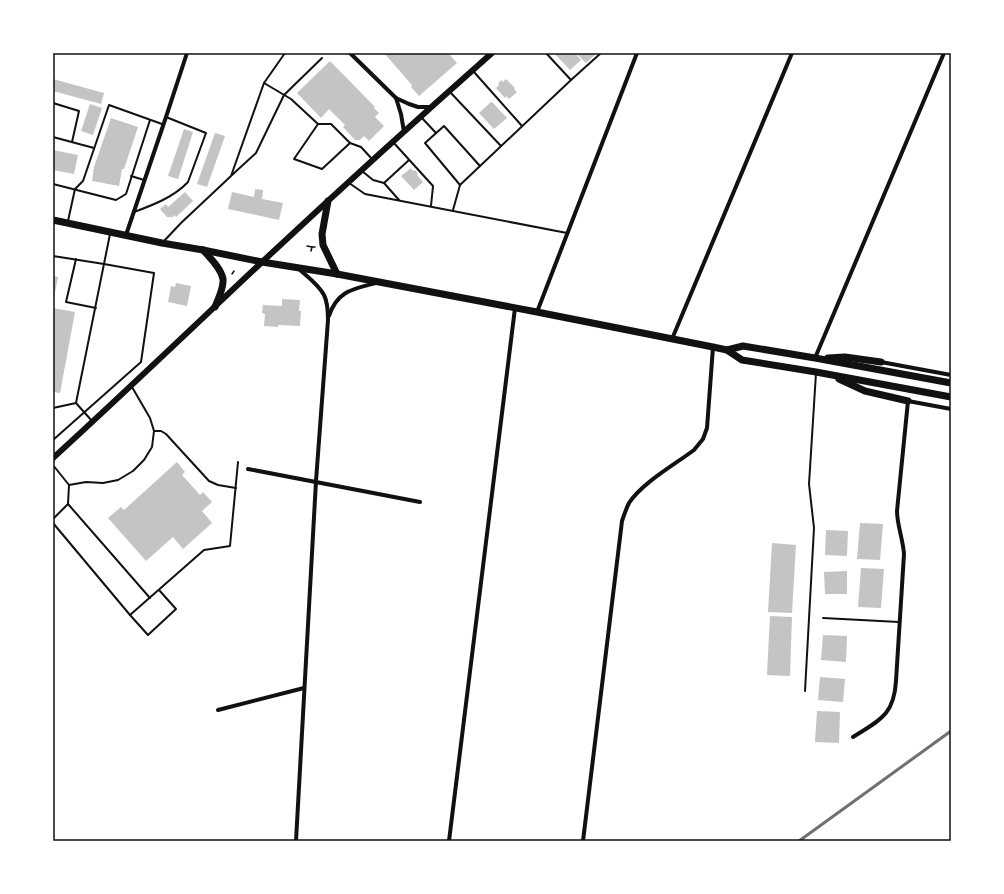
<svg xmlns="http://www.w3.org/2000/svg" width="1004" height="894" viewBox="0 0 1004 894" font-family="Poppins,sans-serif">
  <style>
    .building { fill: #c4c4c4 }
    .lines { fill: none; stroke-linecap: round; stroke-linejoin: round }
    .path { stroke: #111; stroke-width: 1.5 }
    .service { stroke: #111; stroke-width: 2 }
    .minor { stroke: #111; stroke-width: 4 }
    .secondary { stroke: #111; stroke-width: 6 }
    .primary { stroke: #111; stroke-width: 7 }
    .rail { stroke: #707070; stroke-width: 3 }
    .neatline { fill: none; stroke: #111; stroke-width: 1.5 }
  </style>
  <rect width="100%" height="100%" fill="#fff"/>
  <g class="building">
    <path d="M384 53H448L457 63 419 96 411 87 412 85Z"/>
    <path d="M554 53H575L581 60 570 70Z"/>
    <path d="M576 53H593L595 55 586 63Z"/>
    <path d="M330 61 375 107 374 108 379 113 375 117 384 126 369 141 364 136 360 140H355L343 127 345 125 329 109 321 118 297 93Z"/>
    <path d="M53 79 104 93 101 104 53 91Z"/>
    <path d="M506 79 515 88 514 89 517 92 509 99 506 96 505 98 496 88 499 85 498 84 501 80 503 82Z"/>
    <path d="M491 102H492L507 118 494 129 479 113Z"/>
    <path d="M90 104 102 108 93 135 81 131Z"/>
    <path d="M111 118 138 127 124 169H122L119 186 92 181 94 167Z"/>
    <path d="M184 129 193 132 178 179 168 176Z"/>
    <path d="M215 133 225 136 207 187 197 184Z"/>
    <path d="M53 150 78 155 74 174 53 170Z"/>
    <path d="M411 168 413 171 415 170 418 174 417 175 423 182 414 190 401 176Z"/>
    <path d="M255 189 263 190 262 199 283 203 279 220 228 209 232 192 254 197Z"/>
    <path d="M185 192 193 201 176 217 174 215 173 217H167L160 209 166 204 168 207Z"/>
    <path d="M53 276 58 277 54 298H53Z"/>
    <path d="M176 283 191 286 187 306 168 302 171 286 175 287Z"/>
    <path d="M282 299 300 300 299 311H301L300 326 278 325V327L264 326 265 314 262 313 263 305 282 306Z"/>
    <path d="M53 308 75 312 60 393 53 392Z"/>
    <path d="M177 462 185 472 182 475 200 495 203 492 212 502 202 511 212 523 183 549 173 537 146 561 108 518 121 507 124 510Z"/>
    <path d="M860 523 883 524 880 560 857 559Z"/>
    <path d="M826 530 848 531 847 556 825 555Z"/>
    <path d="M772 543 796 545 792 613 768 612Z"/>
    <path d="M861 568 884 569 881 608 858 607Z"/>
    <path d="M847 571V594H825L824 572Z"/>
    <path d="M770 616 792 617 790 676 767 675Z"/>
    <path d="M823 635 847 636 846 662 821 660Z"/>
    <path d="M820 677 845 679 843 702 818 700Z"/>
    <path d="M817 711 840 712 839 743 815 742Z"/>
  </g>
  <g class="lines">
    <g class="path">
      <path d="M307 246 312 247"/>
      <path d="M311 251 312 247H315"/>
      <path d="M232 274 234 271"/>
    </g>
    <g class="service">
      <path d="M546 53 571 80 601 53"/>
      <path d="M474 72 522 126"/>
      <path d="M264 83 291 99 318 124H331L350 143 361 147 372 159"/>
      <path d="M450 92 501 146"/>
      <path d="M53 103 79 111 72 142"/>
      <path d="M422 118 436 133"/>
      <path d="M318 124 294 159 322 169 350 143"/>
      <path d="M53 137 94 148"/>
      <path d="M393 142 433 186 431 206"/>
      <path d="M362 171 373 180 384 183 399 200"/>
      <path d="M232 175 256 153 284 95 322 58"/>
      <path d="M131 176 144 180"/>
      <path d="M349 183 365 194 567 233"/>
      <path d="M384 183 409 160"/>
      <path d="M53 184 116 200 126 194 150 120"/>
      <path d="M460 185 425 143 444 126 480 166"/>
      <path d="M453 210 460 185 571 80"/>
      <path d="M134 212C153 205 174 197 188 182L206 133 166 117"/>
      <path d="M68 221 75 189 83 181 109 105 162 124"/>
      <path d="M164 241 181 223 231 176 264 83 285 53"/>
      <path d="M53 256 104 264 154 273 141 362 53 440"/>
      <path d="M76 259 66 302 96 308"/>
      <path d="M53 408 76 403"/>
      <path d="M92 421 76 403 110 234"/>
      <path d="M154 431H161L166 434 209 481 218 485 236 488"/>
      <path d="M53 465 69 485"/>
      <path d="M68 504 150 598"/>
      <path d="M53 519 68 504 69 485 86 482 103 483 118 480 133 471 144 460 152 447 154 431 150 418 132 387"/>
      <path d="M53 523 130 615 204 550 230 546 238 462"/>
      <path d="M130 615 148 635 176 609 159 590"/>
      <path d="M823 618 899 622"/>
      <path d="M805 691 814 528 809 484 816 373"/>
    </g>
    <g class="minor">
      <path d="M350 53 396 98 409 104 418 107H430"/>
      <path d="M396 98 401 114 404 132"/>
      <path d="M126 235 166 117 187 53"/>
      <path d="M537 312 637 53"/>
      <path d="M329 316C337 291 353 289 376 283"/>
      <path d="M672 339 792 53"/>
      <path d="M815 358 944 53"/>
      <path d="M881 362 951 375"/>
      <path d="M248 469 420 502"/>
      <path d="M218 710 304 688"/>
      <path d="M853 737C880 720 894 715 896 681L904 554C903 539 897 525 897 511L908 401 951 409"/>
      <path d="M296 841 316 481 328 320C328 312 328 303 324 295 319 285 308 277 299 269"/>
      <path d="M449 841 515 308"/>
      <path d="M583 841 622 521C624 515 626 509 629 503 642 483 674 465 694 450L703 439 707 428 713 347"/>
    </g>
    <path class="secondary" d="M53 458C123 394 192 328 261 263 337 192 414 122 492 53"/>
    <g class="primary">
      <path d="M328 201 322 234 323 245 337 274"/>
      <path d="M53 220 162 243 203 250 262 262 337 274 537 312 713 347 727 350 742 360 816 372 951 397"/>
      <path d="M203 250C210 258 221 268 223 279 224 288 218 299 215 307"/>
      <path d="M727 350 743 346 815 358 951 383"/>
      <path d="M828 358 845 357 881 362"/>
      <path d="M839 379 865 391 908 401"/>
    </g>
    <path class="rail" d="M799 841 951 731"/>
  </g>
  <rect width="1004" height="894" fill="none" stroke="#ffffff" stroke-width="108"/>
  <rect x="54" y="54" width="896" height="786" class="neatline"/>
</svg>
